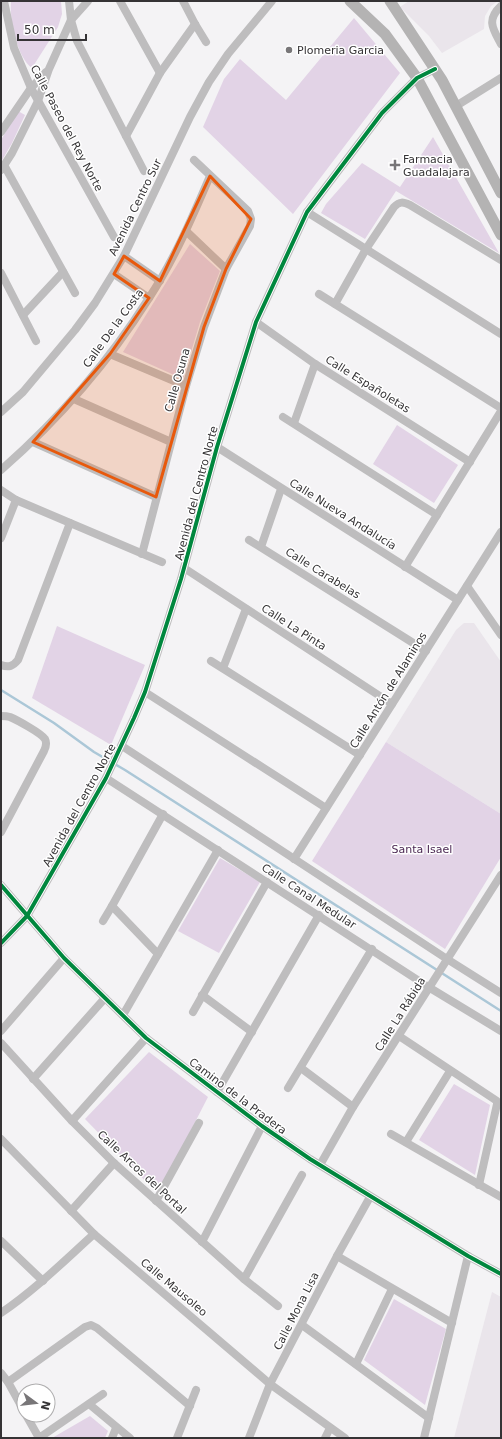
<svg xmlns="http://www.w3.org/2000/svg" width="502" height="1439" viewBox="0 0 502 1439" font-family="'DejaVu Sans',sans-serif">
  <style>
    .built { fill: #eae5eb }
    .green { fill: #e2d3e6 }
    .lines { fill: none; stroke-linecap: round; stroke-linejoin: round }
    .stream { stroke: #abc7d7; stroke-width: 2.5 }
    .minor { stroke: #bebdbe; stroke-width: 8 }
    .secondary { stroke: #b4b3b3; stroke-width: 11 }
    .cycleway-casing { stroke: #fff; stroke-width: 6 }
    .cycleway { stroke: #00873e; stroke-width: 4 }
    .marked { fill: #e8590c; fill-opacity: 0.2; stroke: #e8590c; stroke-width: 3; stroke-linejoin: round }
    .poi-dot { fill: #787678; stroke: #fff; stroke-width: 1.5 }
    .labels { text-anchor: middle; stroke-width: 3; stroke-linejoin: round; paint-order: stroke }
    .poi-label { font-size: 11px; fill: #353335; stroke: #fff; text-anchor: start }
    .street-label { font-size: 11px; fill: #353335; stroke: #fff }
    .park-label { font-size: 11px; fill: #4b2853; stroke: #fff }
  </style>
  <rect width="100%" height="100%" fill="#f4f3f5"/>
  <g class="built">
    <path d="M409 1H498L491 6 485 16 484 29 442 53 429 36 400 7Z"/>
    <path d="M464 623H474L501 662V814L386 742 456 630Z"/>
    <path d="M492 1292 501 1297V1438H454Z"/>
  </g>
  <g class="green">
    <path d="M11 1H61L62 14 58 27 32 68C17 58 9 18 11 1Z"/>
    <path d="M354 18 400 73 293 214 203 127 224 79 240 59 286 100Z"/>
    <path d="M18 111 25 115 12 143 1 162V140Z"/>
    <path d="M433 137 499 253 396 191 365 239 321 213 326 204 362 163 400 187Z"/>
    <path d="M190 244 220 271 200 322 183 379 123 352Z"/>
    <path d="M397 425 458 465 434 503 373 464Z"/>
    <path d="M57 626 145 665 111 745 32 698Z"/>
    <path d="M386 742 501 814V857L445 949 312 861Z"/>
    <path d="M220 858 260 882 219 953 178 931Z"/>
    <path d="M149 1052 208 1097 158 1194 85 1119Z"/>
    <path d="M454 1084 490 1105 475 1175 419 1140Z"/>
    <path d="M394 1299 446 1329 425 1405 364 1360Z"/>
    <path d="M90 1416 108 1431 105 1438H52Z"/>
  </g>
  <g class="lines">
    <path class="stream" d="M1 690 54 723 94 752 125 770 501 1011"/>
    <g class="minor">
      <path d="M4 1 14 48 31 88 114 237"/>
      <path d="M69 1 71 20 77 41 144 171"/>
      <path d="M120 1 160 73"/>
      <path d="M183 1 195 24 206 42"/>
      <path d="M501 6C486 20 493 29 501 44"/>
      <path d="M456 106 501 78"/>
      <path d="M1 132 31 88 46 72"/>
      <path d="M126 136 160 73 195 24"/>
      <path d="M4 165 75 293"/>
      <path d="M1 170 12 153 38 101 49 69 71 20 88 1"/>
      <path d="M307 212 501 334"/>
      <path d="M186 231 226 269"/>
      <path d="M124 256 160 281"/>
      <path d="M1 273 36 341"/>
      <path d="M114 274 149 298"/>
      <path d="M319 294 501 408"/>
      <path d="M335 304 366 249 394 207C400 201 403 202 410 205L501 260"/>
      <path d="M23 315 63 272"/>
      <path d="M256 322 315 364 470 462"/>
      <path d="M110 354 186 386"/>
      <path d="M74 399 171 442"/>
      <path d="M1 412 23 392 75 330 95 303 124 256 190 117 209 82 228 54 272 1"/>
      <path d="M283 417 437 515"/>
      <path d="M294 423 315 364"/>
      <path d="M33 442 156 497"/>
      <path d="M217 447 458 600"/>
      <path d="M1 470C58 420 108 363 149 298 174 260 192 218 210 176"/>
      <path d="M1 490 16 500 162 562"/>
      <path d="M1 538 16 500"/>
      <path d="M249 540 426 651"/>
      <path d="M261 547 281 489"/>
      <path d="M142 554 186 386 204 327 226 269 250 226 251 219 248 211 194 160"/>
      <path d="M405 567 501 411"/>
      <path d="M184 568 392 704"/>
      <path d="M467 586 501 635"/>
      <path d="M211 661 360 755"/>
      <path d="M1 665C9 668 13 666 18 660L70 523"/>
      <path d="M223 668 246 609"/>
      <path d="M145 692 326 808"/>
      <path d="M1 716C4 716 7 716 10 717 17 720 41 733 45 739 47 743 46 747 44 751L1 832"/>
      <path d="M122 746 447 959 501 993"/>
      <path d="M106 778 430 988 501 1031"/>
      <path d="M294 859 501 532"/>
      <path d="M1 885 64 958 146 1038 262 1126 310 1159 468 1256 501 1274"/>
      <path d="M112 906 158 954"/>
      <path d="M103 921 112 906 163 814"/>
      <path d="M1 943 27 916 106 778 134 718 145 692 181 579 217 447 256 322 307 212 382 113 417 78 435 69"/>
      <path d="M202 995 252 1032"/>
      <path d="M193 1012 267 882"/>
      <path d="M123 1015 218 850"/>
      <path d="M1 1031 64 958"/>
      <path d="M399 1036 497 1101V1104L479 1185"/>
      <path d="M1 1043 72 1121 114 1163 244 1279 278 1306"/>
      <path d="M301 1068 353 1107"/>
      <path d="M33 1079 105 998"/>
      <path d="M288 1088 372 949"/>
      <path d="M217 1092 319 915"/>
      <path d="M72 1121 146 1038"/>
      <path d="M391 1134 501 1197"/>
      <path d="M1 1139 94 1234 270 1384 345 1438"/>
      <path d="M406 1142 450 1071"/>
      <path d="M320 1165 353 1107 501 875"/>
      <path d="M156 1201 199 1123"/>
      <path d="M71 1211 114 1163"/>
      <path d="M1 1241 43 1281"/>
      <path d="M202 1242 262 1126"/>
      <path d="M337 1256 452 1323"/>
      <path d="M244 1279 302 1175"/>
      <path d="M1 1313C35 1290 64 1261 94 1234"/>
      <path d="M302 1325 429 1418"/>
      <path d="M356 1364 392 1289"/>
      <path d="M1 1373 8 1382 24 1411"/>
      <path d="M8 1382 85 1327 91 1325 97 1328 190 1406"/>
      <path d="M89 1404 130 1438"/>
      <path d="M26 1415 39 1438 103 1394"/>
      <path d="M112 1438 116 1428"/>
      <path d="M177 1438 196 1390"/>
      <path d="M249 1438 270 1384 337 1256 370 1197"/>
      <path d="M325 1438 330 1428"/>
      <path d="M424 1438 468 1256"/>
    </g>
    <g class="secondary">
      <path d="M350 1 385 34 417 78 501 235"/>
      <path d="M390 1 442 80 501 193"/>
    </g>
    <g class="cycleway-casing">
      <g id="cycleway">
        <path d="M1 885 64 958 146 1038 262 1126 310 1159 468 1256 501 1274"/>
        <path d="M1 943 27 916 106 778 134 718 145 692 181 579 217 447 256 322 307 212 382 113 417 78 435 69"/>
      </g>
    </g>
    <use href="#cycleway" class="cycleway"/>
  </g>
  <path class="marked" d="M210 176 251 219 226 269 204 327 156 497 33 442 110 354 149 298 114 274 124 256 160 281Z"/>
  <g class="poi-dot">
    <circle cx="289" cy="50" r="4"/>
    <path d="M393 159h4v4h4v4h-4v4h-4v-4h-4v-4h4z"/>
  </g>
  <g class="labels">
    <g class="poi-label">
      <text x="297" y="54">Plomeria Garcia</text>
      <text x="403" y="163">Farmacia<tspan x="403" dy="13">Guadalajara</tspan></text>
    </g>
    <g class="street-label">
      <text transform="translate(67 128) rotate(62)" y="4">Calle Paseo del Rey Norte</text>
      <text transform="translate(135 207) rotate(-64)" y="4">Avenida Centro Sur</text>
      <text transform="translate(113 328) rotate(-54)" y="4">Calle De la Costa</text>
      <text transform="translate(177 380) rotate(-74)" y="4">Calle Osuna</text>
      <text transform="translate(368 384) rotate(32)" y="4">Calle Españoletas</text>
      <text transform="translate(196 493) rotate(-75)" y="4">Avenida del Centro Norte</text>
      <text transform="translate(343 514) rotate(32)" y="4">Calle Nueva Andalucía</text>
      <text transform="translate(323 573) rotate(32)" y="4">Calle Carabelas</text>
      <text transform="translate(294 627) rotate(33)" y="4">Calle La Pinta</text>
      <text transform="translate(388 690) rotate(-58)" y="4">Calle Antón de Alaminos</text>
      <text transform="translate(79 805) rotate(-61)" y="4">Avenida del Centro Norte</text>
      <text transform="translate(309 896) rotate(33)" y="4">Calle Canal Medular</text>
      <text transform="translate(400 1014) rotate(-58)" y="4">Calle La Rábida</text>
      <text transform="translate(238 1096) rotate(37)" y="4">Camino de la Pradera</text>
      <text transform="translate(142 1172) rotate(43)" y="4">Calle Arcos del Portal</text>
      <text transform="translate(174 1287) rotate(40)" y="4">Calle Mausoleo</text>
      <text transform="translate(296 1311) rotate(-63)" y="4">Calle Mona Lisa</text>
    </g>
    <g class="park-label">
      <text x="422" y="853">Santa Isael</text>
    </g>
  </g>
  <rect width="502" height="1439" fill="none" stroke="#353335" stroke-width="4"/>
  <g transform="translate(36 1403) rotate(105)"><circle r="19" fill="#ffffff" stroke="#aeadae"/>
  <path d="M0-3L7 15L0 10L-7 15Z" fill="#787678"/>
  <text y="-6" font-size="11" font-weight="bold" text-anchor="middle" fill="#353335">N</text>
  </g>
  <path d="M18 34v6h68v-6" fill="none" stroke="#353335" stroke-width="2"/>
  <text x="24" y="34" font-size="12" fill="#353335" stroke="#ffffff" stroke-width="3" paint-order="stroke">50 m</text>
</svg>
